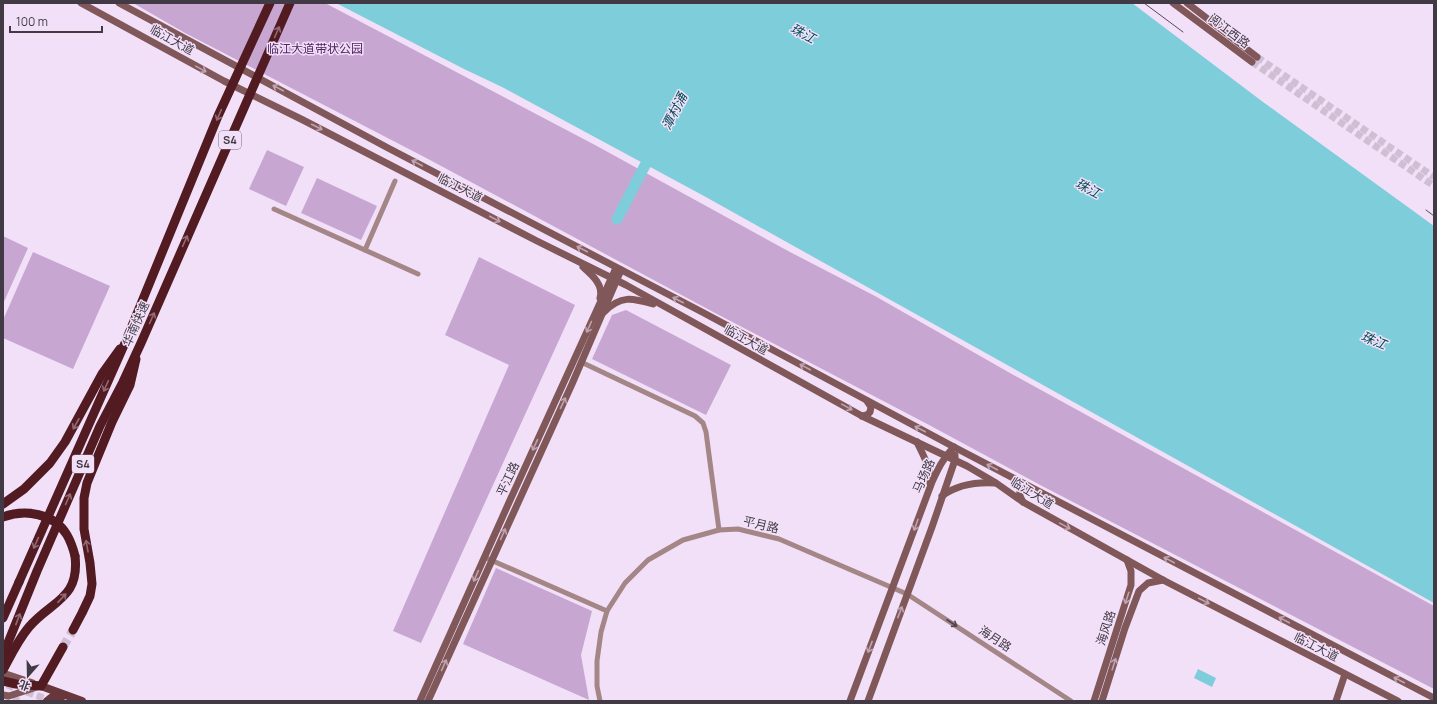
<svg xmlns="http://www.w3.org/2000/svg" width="1437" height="704" viewBox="0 0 1437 704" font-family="Manrope,'Noto Sans SC',sans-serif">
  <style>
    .green { fill: #c7a7d2 }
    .water { fill: #7dcdda }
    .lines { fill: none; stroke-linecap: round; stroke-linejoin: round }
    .river { stroke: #7dcdda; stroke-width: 11 }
    .secondary-tunnel { stroke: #cfbfd5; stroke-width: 7; stroke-dasharray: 7 3.5; stroke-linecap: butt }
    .highway-tunnel { stroke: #cfbfd5; stroke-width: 9; stroke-dasharray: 9 4.5; stroke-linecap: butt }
    .street { stroke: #a48687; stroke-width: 5 }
    .secondary { stroke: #81585a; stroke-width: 7 }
    .primary { stroke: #68373b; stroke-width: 8 }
    .highway { stroke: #511b21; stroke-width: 9 }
    .tram { stroke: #534b57; stroke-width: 1 }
    .highway-bridge { stroke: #511b21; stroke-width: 9 }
    .oneway { stroke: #916a77 }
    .oneway2 { stroke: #bfa3b1 }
    .oneway3 { stroke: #50454e }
    .labels { text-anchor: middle; stroke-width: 3; stroke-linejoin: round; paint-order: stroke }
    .shield { fill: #f2e0f9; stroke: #766c7a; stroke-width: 1 }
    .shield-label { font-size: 11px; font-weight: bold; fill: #413a44 }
    .street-label { font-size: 12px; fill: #413a44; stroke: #f2e0f9 }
    .park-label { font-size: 12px; fill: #51235f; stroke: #f2e0f9 }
    .water-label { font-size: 13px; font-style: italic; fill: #004d56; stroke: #f2e0f9 }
  </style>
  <rect width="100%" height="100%" fill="#f2e0f9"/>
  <g class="green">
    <path d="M133 3H325L595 145 790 252 875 296 1010 373 1434 606V689L1044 487 931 426 717 314 430 160 185 33Z"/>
    <path d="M267 150 304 167 286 206 249 189Z"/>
    <path d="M317 178 377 206 361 240 301 213Z"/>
    <path d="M3 236 28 248 3 304Z"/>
    <path d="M33 252 110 286 73 369 3 338V320Z"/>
    <path d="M479 257 575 305 421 643 393 631 509 365 445 335Z"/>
    <path d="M626 310 731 365 706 415 592 359 612 315Z"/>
    <path d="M496 568 592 611 581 655 589 700 463 644Z"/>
  </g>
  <g class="water">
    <path d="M336 3H1132L1263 102 1434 226V603L704 196 502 87 464 69Z"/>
    <path d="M1198 669 1216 678 1212 687 1194 678Z"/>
  </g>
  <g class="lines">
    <path class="river" d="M617 219 652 152"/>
    <g class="secondary-tunnel">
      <path d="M1257 57 1434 177"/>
      <path d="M1252 62 1434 186"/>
      <path d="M7 685 52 701"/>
      <path d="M3 695 19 701"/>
    </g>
    <path class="highway-tunnel" d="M63 647 73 630"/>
    <g class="street">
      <path d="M274 209 418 274"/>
      <path d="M365 250 395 181"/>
      <path d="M581 362 695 416 703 423 706 432 719 530"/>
      <path d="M484 557 607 611"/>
      <path d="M600 701 597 686V661L601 632 607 611 625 583 648 560 683 540 719 530 738 529 779 539 907 594 1071 701"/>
    </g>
    <g class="secondary">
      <path d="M81 3 224 81 303 120 537 241 626 285 862 416 967 466 996 483 1023 502 1163 580 1398 701"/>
      <path d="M119 3 388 148 702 312 954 447 1434 698"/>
      <path d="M1173 3 1252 62"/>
      <path d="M1187 3 1257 57"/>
      <path d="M583 267C592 275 604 285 600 298"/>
      <path d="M604 312C621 295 632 298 653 304"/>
      <path d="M862 416 867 415 870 412 871 407 867 401"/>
      <path d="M917 442C923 455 931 468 930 483"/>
      <path d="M942 496C958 484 976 482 995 483"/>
      <path d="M1023 502C1019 496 1018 491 1024 487L1031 488"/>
      <path d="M3 673 33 683"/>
      <path d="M3 695 9 696 37 687"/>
      <path d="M420 701 511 498 616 268"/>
      <path d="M428 701 572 384 621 270"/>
      <path d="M850 701 932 482C938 469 943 458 954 447"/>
      <path d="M868 701 932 527 955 460V455"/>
      <path d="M1094 701 1131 585V571L1127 560"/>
      <path d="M1102 701 1125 628 1139 591 1148 583 1163 580"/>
      <path d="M1336 701 1345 674"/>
    </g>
    <g class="primary">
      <path d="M41 686 82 701"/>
      <path d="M47 701 52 697 63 696"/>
    </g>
    <g class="highway">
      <path d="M3 504 24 489 50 463 65 442 102 374 120 349"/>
      <path d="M3 517C25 509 54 513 67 535 71 542 73 548 75 556"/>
      <path d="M3 618 19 582"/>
      <path d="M73 630 82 613 90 596 92 584 90 563 84 529V498L87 483 98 456 112 422 130 385 136 359"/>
      <path d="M3 681 16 684 41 686 63 647"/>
    </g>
    <g class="tram">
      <path d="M1144 3 1183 32"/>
      <path d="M1426 210 1434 216"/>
    </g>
    <g class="highway-bridge">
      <path d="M19 582 125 343 218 116 270 3"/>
      <path d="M3 655 37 571 100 426 123 382 141 343 290 3"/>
      <path d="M3 670C11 655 18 640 29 627 51 601 80 599 75 556"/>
    </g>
  </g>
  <defs><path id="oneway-shaft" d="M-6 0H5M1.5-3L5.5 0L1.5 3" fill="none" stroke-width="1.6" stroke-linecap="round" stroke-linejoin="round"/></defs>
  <g class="oneway">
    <use href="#oneway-shaft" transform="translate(277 32) rotate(-66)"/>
    <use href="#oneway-shaft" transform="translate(219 115) rotate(113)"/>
    <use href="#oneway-shaft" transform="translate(185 241) rotate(-66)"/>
    <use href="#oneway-shaft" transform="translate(152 318) rotate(-66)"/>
    <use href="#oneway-shaft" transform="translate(106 386) rotate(114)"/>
    <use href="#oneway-shaft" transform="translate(76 424) rotate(119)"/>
    <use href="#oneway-shaft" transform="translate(68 499) rotate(-66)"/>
    <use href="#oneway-shaft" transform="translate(36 543) rotate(114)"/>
    <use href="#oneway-shaft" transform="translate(87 546) rotate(-100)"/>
    <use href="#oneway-shaft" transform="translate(62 598) rotate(-47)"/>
    <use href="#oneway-shaft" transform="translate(18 619) rotate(-69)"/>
  </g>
  <g class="oneway2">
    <use href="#oneway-shaft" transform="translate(201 69) rotate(29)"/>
    <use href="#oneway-shaft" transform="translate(278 88) rotate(-152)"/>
    <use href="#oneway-shaft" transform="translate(317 127) rotate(27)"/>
    <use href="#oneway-shaft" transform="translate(417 163) rotate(-152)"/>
    <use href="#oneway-shaft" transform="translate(495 219) rotate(28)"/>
    <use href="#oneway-shaft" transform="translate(582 249) rotate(-152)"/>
    <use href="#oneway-shaft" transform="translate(678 300) rotate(-153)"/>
    <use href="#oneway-shaft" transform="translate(589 327) rotate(114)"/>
    <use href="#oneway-shaft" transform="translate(805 367) rotate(-152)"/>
    <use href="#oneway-shaft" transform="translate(563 403) rotate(-65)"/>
    <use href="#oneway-shaft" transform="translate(847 407) rotate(29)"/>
    <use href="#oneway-shaft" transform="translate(920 429) rotate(-152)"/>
    <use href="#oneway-shaft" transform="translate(535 445) rotate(115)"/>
    <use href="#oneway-shaft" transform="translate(992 467) rotate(-152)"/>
    <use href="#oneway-shaft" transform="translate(916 525) rotate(109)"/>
    <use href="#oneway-shaft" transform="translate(1065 526) rotate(29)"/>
    <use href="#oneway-shaft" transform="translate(503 534) rotate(-66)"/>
    <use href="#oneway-shaft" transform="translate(1169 560) rotate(-152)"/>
    <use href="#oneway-shaft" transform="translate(476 576) rotate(114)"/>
    <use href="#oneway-shaft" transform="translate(1127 598) rotate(108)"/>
    <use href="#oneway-shaft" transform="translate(1204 601) rotate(27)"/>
    <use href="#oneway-shaft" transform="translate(900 612) rotate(-69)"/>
    <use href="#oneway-shaft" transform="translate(1284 620) rotate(-152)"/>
    <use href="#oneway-shaft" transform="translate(870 647) rotate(111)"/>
    <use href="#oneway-shaft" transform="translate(1114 664) rotate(-72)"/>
    <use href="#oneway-shaft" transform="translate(444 665) rotate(-66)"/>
    <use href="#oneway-shaft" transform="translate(1399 680) rotate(-152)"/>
  </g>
  <use class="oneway3" href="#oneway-shaft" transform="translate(952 623) rotate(33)"/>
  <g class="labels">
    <g class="shield">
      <rect x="219" y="131" width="22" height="18" rx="3"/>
      <rect x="72" y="455" width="22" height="18" rx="3"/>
    </g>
    <g class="shield-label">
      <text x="230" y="144">S4</text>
      <text x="83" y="468">S4</text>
    </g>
    <g class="street-label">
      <text transform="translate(1229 31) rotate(37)" y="4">阅江西路</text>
      <text transform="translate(172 40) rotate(29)" y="4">临江大道</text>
      <text transform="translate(460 188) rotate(27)" y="4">临江大道</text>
      <text transform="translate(136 324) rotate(-66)" y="4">华南快速</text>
      <text transform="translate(746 340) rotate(29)" y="4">临江大道</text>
      <text transform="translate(924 476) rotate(-66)" y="4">马场路</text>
      <text transform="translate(508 479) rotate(-65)" y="4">平江路</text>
      <text transform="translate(1032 493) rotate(32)" y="4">临江大道</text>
      <text transform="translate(761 525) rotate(13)" y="4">平月路</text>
      <text transform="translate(1106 628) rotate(-72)" y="4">海风路</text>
      <text transform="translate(995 639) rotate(33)" y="4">海月路</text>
      <text transform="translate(1316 647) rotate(27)" y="4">临江大道</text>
    </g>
    <g class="park-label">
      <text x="315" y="53">临江大道带状公园</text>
    </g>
    <g class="water-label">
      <text transform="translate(803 33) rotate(28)" y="5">珠江</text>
      <text transform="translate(674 111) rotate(-63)" y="5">潭村涌</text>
      <text transform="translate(1088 188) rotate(28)" y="5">珠江</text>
      <text transform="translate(1374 340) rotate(23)" y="5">珠江</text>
    </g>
  </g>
  <rect width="1437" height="704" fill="none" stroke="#413a44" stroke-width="8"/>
  <g transform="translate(28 676) rotate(200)" stroke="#f2e0f9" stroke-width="3" paint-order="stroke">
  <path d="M0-3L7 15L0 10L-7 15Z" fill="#413a44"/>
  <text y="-6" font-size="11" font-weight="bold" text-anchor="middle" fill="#413a44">北</text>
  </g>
  <path d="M10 26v6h92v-6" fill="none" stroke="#413a44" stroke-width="2"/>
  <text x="16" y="26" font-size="12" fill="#413a44" stroke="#f2e0f9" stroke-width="3" paint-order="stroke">100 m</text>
</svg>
